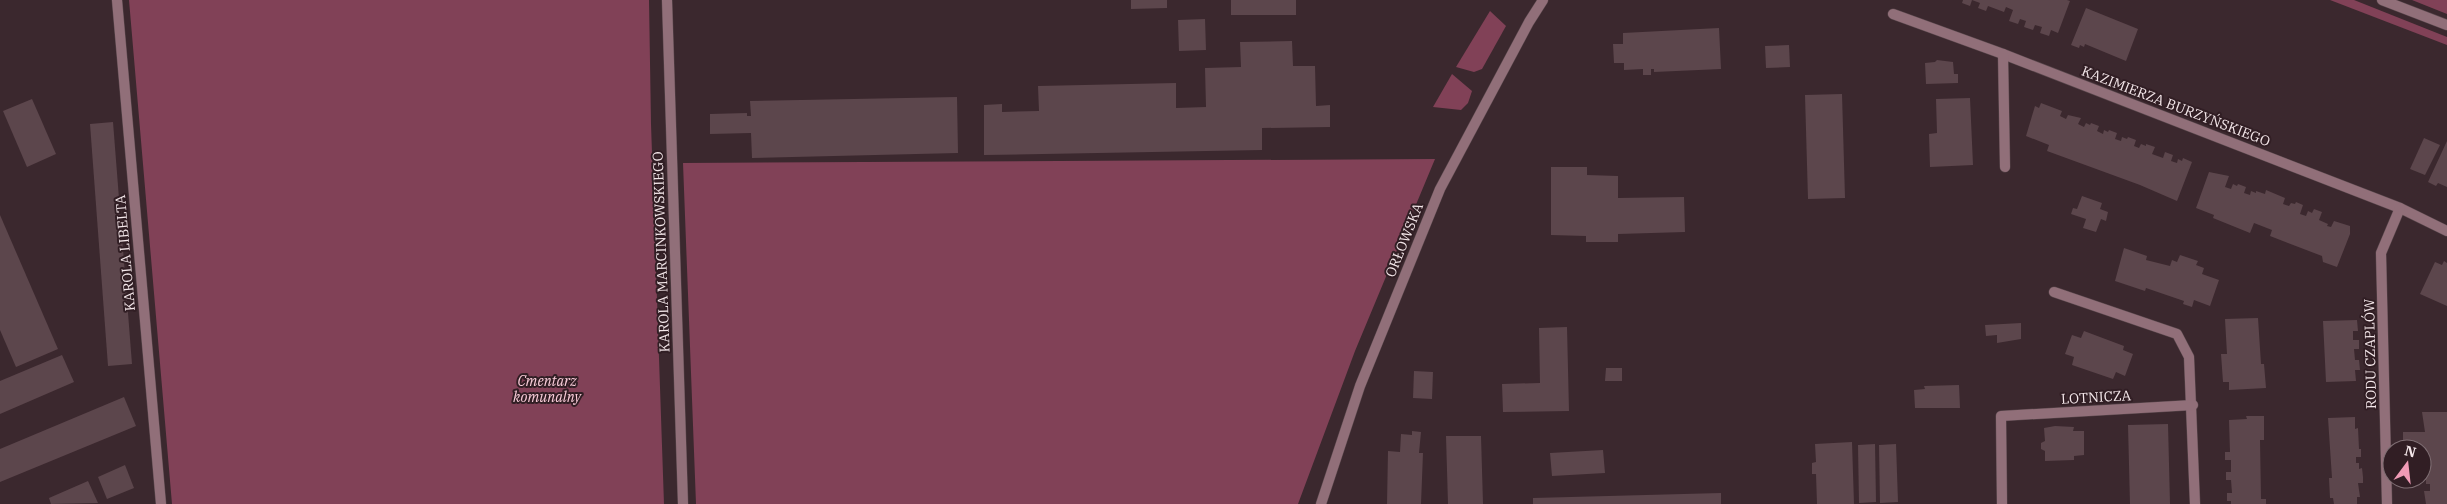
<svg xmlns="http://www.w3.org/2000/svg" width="2447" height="504" viewBox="0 0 2447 504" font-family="'IBM Plex Serif',serif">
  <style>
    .green { fill: #814157 }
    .building { fill: #5c464c }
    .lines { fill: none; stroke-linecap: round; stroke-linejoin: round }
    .minor-casing { stroke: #59474c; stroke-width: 11 }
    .tertiary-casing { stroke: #59474c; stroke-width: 11 }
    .minor { stroke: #916f79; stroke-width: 10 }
    .tertiary { stroke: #916f79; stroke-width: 10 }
    .labels { text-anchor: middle; stroke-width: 4; stroke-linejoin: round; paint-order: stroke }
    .street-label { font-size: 14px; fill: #f4e7ea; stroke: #311e24 }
    .park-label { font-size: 14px; font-style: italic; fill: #fbcedb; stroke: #311e24 }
  </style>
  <rect width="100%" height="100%" fill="#3b282e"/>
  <g class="green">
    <path d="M129 0H649L651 124 664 504H172Z"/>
    <path d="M2330 0H2354L2447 37V45Z"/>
    <path d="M2412 0H2447V14Z"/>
    <path d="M1490 11 1506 26 1482 69 1474 72 1456 67Z"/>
    <path d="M1452 74 1472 91 1468 103 1461 110 1433 107Z"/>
    <path d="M1435 159 1355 351 1298 504H696L683 163Z"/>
  </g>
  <g class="building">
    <path d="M1131 0H1167V8L1131 9Z"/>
    <rect x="1231" y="0" width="65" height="15"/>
    <path d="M1963 0H2067L2070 1 2058 33 2051 30 2049 36 2040 33 2042 27 2035 25 2033 30 2024 27 2026 21 2020 19 2018 24 2009 21 2013 10 2006 7 2004 12 1988 6 1986 11 1978 8 1980 3 1972 0 1970 6 1962 3Z"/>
    <path d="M2086 8 2138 29 2126 61 2085 44 2084 47 2080 45 2079 48 2071 45Z"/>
    <path d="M1205 19 1206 50 1179 51 1178 20Z"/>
    <path d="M1719 28 1721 69 1654 72V69H1651V75H1643V69L1624 70V63H1614L1613 44H1623V33Z"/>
    <path d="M1292 41 1293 66H1315L1316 106 1330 105V127L1262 128V150L984 155V105L1002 104V112L1039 111 1038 86 1176 83V108L1206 107 1205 68 1241 67 1240 42Z"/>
    <path d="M1789 45 1790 67 1766 68 1765 46Z"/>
    <path d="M1937 60 1953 62 1954 74H1958V83L1926 84 1925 63 1935 62Z"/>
    <path d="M1842 94 1845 198 1808 199 1805 95Z"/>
    <path d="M957 97 958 153 752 158 751 133 710 134V114L747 113V116H751L750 101Z"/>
    <path d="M1970 98 1973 165 1930 167 1929 134 1937 133 1936 99Z"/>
    <path d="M32 99 56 154 27 167 3 111Z"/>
    <path d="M2041 103 2062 111 2060 116 2066 119 2068 115 2081 118 2078 124 2084 127 2086 123 2090 125 2091 123 2099 126 2097 131 2103 134 2104 130 2108 132 2109 130 2117 133 2115 139 2121 141 2122 137 2127 139 2128 137 2136 140 2134 146 2139 148 2141 144 2146 146V144L2155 147 2152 154 2163 158 2165 152 2173 155 2171 161 2177 163 2178 159 2182 161 2183 158 2192 162 2177 201 2140 185 2047 151 2049 145 2026 136 2035 106 2039 108Z"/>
    <path d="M113 122 132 364 108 366 90 124Z"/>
    <path d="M2424 138 2440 145 2425 175 2410 169Z"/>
    <path d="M2447 141V187L2438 183 2436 186 2428 182Z"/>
    <path d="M1551 167H1587V175L1618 176V198L1684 197 1685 232 1618 234V242H1586V236L1551 235Z"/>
    <path d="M2209 172 2229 176 2225 187 2231 189 2233 184 2237 186 2238 184 2246 187 2244 193 2250 195 2251 191 2256 193V191L2265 194 2266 190 2285 198 2283 204 2289 206 2291 203 2295 204 2296 202 2303 205 2300 214 2306 216 2308 211 2312 213 2314 209 2322 212 2319 220 2328 224 2327 226 2331 227 2334 221 2350 226V234L2337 267 2323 262 2322 256 2270 236 2272 230 2254 223 2250 233 2213 218 2214 215 2196 208Z"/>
    <path d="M2082 196 2102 203 2100 209 2108 212 2106 221 2101 219 2096 232 2083 228 2086 219 2071 214 2073 208 2077 209Z"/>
    <path d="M0 215 58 349 16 367 0 330Z"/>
    <path d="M2124 248 2147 256 2146 260 2170 266 2172 260 2177 262 2180 255 2198 261 2196 265 2204 268 2202 274 2219 280 2210 306 2194 300 2192 307 2183 304 2184 301 2146 288 2145 291 2115 281Z"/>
    <path d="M2444 261 2447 263V306L2420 294 2435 262 2442 265Z"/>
    <path d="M2258 318 2261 364H2264L2266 388 2229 390V382H2223L2221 354H2227L2225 319Z"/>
    <path d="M2357 320 2358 331H2353V340H2359V349H2354L2355 360H2359L2360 370H2355L2356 381 2326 382 2323 321Z"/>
    <path d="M2021 323V339L1997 343V335L1986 336 1985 325Z"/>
    <path d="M1567 327 1569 411 1503 412 1502 384 1540 383 1539 328Z"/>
    <path d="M2084 331 2124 346 2123 350 2133 354 2125 376 2116 372 2113 379 2072 365 2074 357 2065 354 2072 335 2081 338Z"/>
    <path d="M62 355 74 382 0 414V381Z"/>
    <path d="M1606 368H1622V381H1605Z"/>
    <path d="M1414 371 1433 372 1432 399 1413 398Z"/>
    <path d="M1959 385 1960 408H1915L1914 390 1925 389 1924 386Z"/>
    <path d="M124 397 136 426 0 482V449Z"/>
    <path d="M2422 412H2447V504H2426L2424 491H2430V484H2426V480H2423L2422 449H2415V444H2419V442H2403V432H2425Z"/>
    <path d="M2246 416H2264V440H2260L2261 499H2266V504H2231V501H2227V493H2232L2231 480H2226V472H2231V460H2225V452H2230L2229 420 2247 419Z"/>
    <path d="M2355 417V429L2358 428 2359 449H2361V457H2356V463H2359V469L2362 468 2363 477V483H2358L2360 497H2357V504H2334L2333 498H2330L2329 478H2332L2328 418Z"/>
    <path d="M2168 424 2170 504H2130L2128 425Z"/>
    <path d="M2055 426 2074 427 2073 431H2084V455L2074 456V460L2045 461V451L2041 449V443L2045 441 2044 428Z"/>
    <path d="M1412 431 1421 432 1419 453H1423L1421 504H1387L1388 451 1400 452 1401 434 1412 435Z"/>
    <path d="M1446 436H1481L1483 504H1448Z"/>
    <path d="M1852 442 1854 504H1817L1816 474H1812V463L1816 462 1815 444Z"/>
    <path d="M1875 444 1876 502 1859 503 1858 445Z"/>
    <path d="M1896 444 1898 502 1880 503 1879 445Z"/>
    <path d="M1603 450 1605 473 1552 476 1550 453Z"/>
    <path d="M125 465 134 488 107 499 98 477Z"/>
    <path d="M88 481 98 503 51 504 49 498Z"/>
    <path d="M1721 493V504H1533V498Z"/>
  </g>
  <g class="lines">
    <g class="minor-casing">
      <g id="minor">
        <path d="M117 0 161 504"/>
        <path d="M1893 14 2003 54 2400 208 2447 231"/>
        <path d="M2003 54 2005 167"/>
        <path d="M2054 292 2177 334 2189 357 2195 504"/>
        <path d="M2002 504 2001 416 2193 405"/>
        <path d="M2387 504 2381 253 2400 208"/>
      </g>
    </g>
    <g class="tertiary-casing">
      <g id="tertiary">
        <path d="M667 0 683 504"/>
        <path d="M2382 0 2447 25"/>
        <path d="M1321 504 1360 386 1440 189 1529 22 1543 0"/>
      </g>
    </g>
    <use href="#minor" class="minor"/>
    <use href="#tertiary" class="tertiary"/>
  </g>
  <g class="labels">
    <g class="street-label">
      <text transform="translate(2176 106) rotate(21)" y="5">KAZIMIERZA BURZYŃSKIEGO</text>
      <text transform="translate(1404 240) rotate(-68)" y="5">ORŁOWSKA</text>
      <text transform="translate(661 252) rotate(-92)" y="5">KAROLA MARCINKOWSKIEGO</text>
      <text transform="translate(125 253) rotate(-95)" y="5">KAROLA LIBELTA</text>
      <text transform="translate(2370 354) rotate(-91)" y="5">RODU CZAPLÓW</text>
      <text transform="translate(2096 397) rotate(-3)" y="5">LOTNICZA</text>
    </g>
    <g class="park-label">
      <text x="547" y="386">Cmentarz<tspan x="547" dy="16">komunalny</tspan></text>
    </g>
  </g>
  <g transform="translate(2407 464) rotate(15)"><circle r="24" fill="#311e24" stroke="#7f6e73"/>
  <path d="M0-4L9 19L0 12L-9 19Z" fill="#f09ab5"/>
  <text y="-8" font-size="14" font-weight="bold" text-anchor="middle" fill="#f4e7ea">N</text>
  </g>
</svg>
